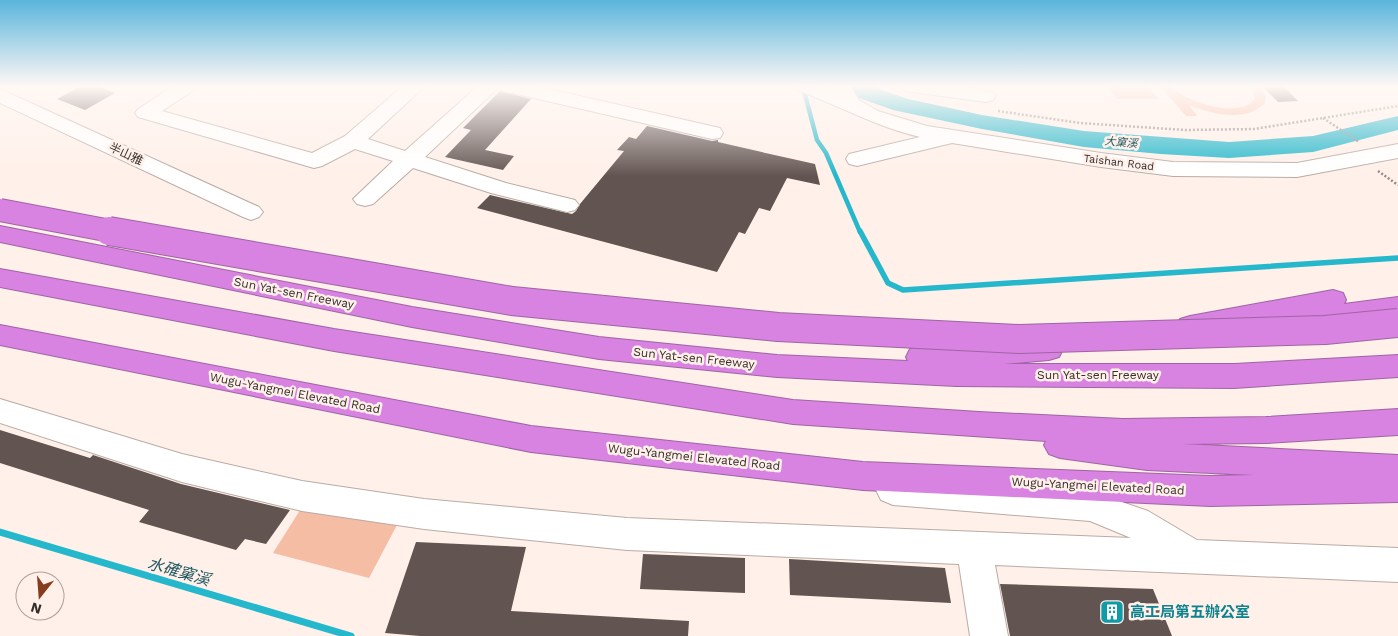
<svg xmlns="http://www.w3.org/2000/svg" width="1398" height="636" viewBox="0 0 1398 636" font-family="'Work Sans','Noto Sans TC',sans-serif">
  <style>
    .green { fill: #f6bda5 }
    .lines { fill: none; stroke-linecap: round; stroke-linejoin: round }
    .stream-far2 { stroke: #25b7cb; stroke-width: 4.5 }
    .stream-far1 { stroke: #25b7cb; stroke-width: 5.5 }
    .stream { stroke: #25b7cb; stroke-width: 7 }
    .river { fill: #25b7cb; fill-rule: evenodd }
    .building { fill: #625451 }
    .minor-casing { stroke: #b9aba5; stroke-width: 2 }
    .highway-casing { stroke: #9f65a2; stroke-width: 2 }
    .path { stroke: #948a85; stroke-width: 2.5; stroke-dasharray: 2 2; stroke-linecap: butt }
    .minor { fill: #fff; fill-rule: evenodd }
    .highway { fill: #d882e1; fill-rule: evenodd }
    .highway-bridge-far1-casing { stroke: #9f65a2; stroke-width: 24; stroke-linecap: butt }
    .highway-bridge-casing { stroke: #9f65a2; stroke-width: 30; stroke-linecap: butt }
    .highway-bridge-far1 { stroke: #d882e1; stroke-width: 22 }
    .highway-bridge { stroke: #d882e1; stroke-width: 28 }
    .labels { text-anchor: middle; stroke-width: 5; stroke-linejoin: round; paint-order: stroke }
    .far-water-label { font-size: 11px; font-style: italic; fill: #225962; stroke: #fff0e9 }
    .far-street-label { font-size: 11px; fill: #342e2c; stroke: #fff0e9 }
    .street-label { font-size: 12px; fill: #342e2c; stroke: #fff0e9 }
    .near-culture-label { font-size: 15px; font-weight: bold; fill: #0d838f; stroke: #fff0e9; text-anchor: start }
    .near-water-label { font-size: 16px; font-style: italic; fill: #225962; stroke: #fff0e9 }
  </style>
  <rect width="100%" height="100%" fill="#fff0e9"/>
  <g class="green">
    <path d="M1148 86 1158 99H1117L1107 86Z"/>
    <path d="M1171 86C1186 103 1240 119 1255 99L1251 86H1260L1266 96 1265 103C1245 123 1213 114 1189 105L1197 116H1186L1160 86Z"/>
    <path d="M302 507 398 523 369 578 273 553Z"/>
  </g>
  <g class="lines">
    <path class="stream-far2" d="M803 87 817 140 826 153 860 232"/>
    <path class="stream-far1" d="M860 231 888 283 903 290 1398 258"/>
    <path class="stream" d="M0 532 351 636"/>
    <path class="river" d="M836 86H871L908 99 982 115 1084 131 1229 142 1313 136 1398 116V130L1313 152 1229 158 1161 154 1084 147 982 129 893 110 839 91Z"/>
  </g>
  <g class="building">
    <path d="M81 86H97L115 93 85 110 57 99Z"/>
    <path d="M1262 86H1283L1298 101 1278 102Z"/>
    <path d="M500 91 531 99 485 150 514 156 503 170 445 157 471 130 463 128Z"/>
    <path d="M647 126 712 141 718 140V142L770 154 815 164 820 185 787 178 770 211 759 208 745 234 739 232 717 272 477 208 490 195 572 214 576 211 580 204 624 151 617 150 629 137 636 139Z"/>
    <path d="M0 430 90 458 93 455 181 484 290 510 266 544 245 539 236 550 139 522 149 510 0 463Z"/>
    <path d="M416 542 526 547 511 611 689 621 688 636H420L385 633Z"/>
    <path d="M643 554 745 558V593L640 589Z"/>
    <path d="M789 559 945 568 951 603 790 595Z"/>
    <path d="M1000 584 1153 589 1172 636H1010Z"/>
  </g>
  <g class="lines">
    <g class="minor-casing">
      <g id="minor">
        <path d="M173 86H197L194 90 162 111 312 153 345 136 403 86H425L368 139 405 151 478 86H536L720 128 723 133 720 138 712 139 508 92 501 90 499 87 425 157 506 183 575 200 579 205 575 210 567 212 491 193 413 168 373 204 365 206 357 204 353 199 393 161 355 149 322 166 314 168 138 117 135 113 138 109Z"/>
        <path d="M795 86H824L831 89 829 86H850L859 100 878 111 927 126 1101 153 1173 162 1297 163 1398 144V158L1297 177 1173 176 1101 167 952 143 857 166 849 164 846 159 849 154 920 137C877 127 839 106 798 90Z"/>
        <path d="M901 86H960L993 92 996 96 993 100 986 102 911 92 904 90Z"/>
        <path d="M0 89 259 207 263 212 259 217 251 220 243 217 0 103Z"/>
        <path d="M0 399 182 454 302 481 424 499 627 518 1131 538 1090 521 893 505 881 500 876 490 881 480 893 475 1090 491 1148 511 1197 540 1398 548V582L995 565 1008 636H970L959 564 627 550 424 529 302 511 182 482 0 423Z"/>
      </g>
    </g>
    <g class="highway-casing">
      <g id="highway">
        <path d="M0 226 412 307 599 337 777 355 908 361 906 357 910 349 920 346 1049 338 1059 341 1063 349 1059 357 1049 360 1004 364H1234L1398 355V377L1234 388 956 386 777 377 599 359 412 327 0 242Z"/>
        <path d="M0 269 334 329 793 400 979 412 1123 419 1266 417 1398 409V435L1266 443 1183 444 1398 455V502L1210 506 863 490 531 452 0 345V325L531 426 863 462 1210 476 1254 475 1147 470 1060 458 1049 454 1044 445 1046 441 793 424 334 351 0 287Z"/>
        <path d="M1333 290 1343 293 1346 300 1344 304 1398 297V317L1310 329 1300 326 1296 319 1298 316 1190 336 1180 333 1176 326 1180 319 1190 316Z"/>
      </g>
    </g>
    <g class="path">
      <path d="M998 111 1080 123 1185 130 1254 129 1398 106"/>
      <path d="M1323 118 1359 142"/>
      <path d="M1378 171 1398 185"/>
    </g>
    <use href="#minor" class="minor"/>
    <use href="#highway" class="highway"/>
    <g class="highway-bridge-far1-casing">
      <path id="highway-bridge-far1" d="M0 210 116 232"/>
    </g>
    <g class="highway-bridge-casing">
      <path id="highway-bridge" d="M109 231 512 301 778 327 1019 339 1325 330 1398 323"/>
    </g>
    <use href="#highway-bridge-far1" class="highway-bridge-far1"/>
    <use href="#highway-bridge" class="highway-bridge"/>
  </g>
  <linearGradient id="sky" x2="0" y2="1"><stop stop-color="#5ab5dc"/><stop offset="0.49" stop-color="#fff8f5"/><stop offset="1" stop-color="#fff8f5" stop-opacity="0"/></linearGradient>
  <rect width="1398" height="176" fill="url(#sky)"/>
  <defs>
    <g id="building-square" transform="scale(1.25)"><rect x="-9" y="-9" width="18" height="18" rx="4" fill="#0f9aa8" stroke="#fff0e9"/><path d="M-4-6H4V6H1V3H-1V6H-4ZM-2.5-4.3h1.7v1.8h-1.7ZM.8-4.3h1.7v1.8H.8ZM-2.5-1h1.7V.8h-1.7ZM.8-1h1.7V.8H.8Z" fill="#fff"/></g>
  </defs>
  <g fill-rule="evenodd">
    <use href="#building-square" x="1112" y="612"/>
  </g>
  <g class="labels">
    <g class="far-water-label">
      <text transform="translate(1121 142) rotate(5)" y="4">大窠溪</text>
    </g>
    <g class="far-street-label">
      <text transform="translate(1119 162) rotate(7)" y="4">Taishan Road</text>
    </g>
    <g class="street-label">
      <text transform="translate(126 154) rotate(25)" y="4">半山雅</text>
      <text transform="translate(294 293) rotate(11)" y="4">Sun Yat-sen Freeway</text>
      <text transform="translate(694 358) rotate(6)" y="4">Sun Yat-sen Freeway</text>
      <text x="1098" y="379">Sun Yat-sen Freeway</text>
      <text transform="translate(295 393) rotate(11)" y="4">Wugu-Yangmei Elevated Road</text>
      <text transform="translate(694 457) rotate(6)" y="4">Wugu-Yangmei Elevated Road</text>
      <text transform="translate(1098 486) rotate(3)" y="4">Wugu-Yangmei Elevated Road</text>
    </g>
    <g class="near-culture-label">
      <text x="1130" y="617">高工局第五辦公室</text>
    </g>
    <g class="near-water-label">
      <text transform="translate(179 571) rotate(16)" y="6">水確窠溪</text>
    </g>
  </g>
  <g transform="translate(40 596) rotate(197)"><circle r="24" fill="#fff0e9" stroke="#aea29d"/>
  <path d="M0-4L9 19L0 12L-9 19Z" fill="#863d1f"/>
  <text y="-8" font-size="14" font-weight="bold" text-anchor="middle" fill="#342e2c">N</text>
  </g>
</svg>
